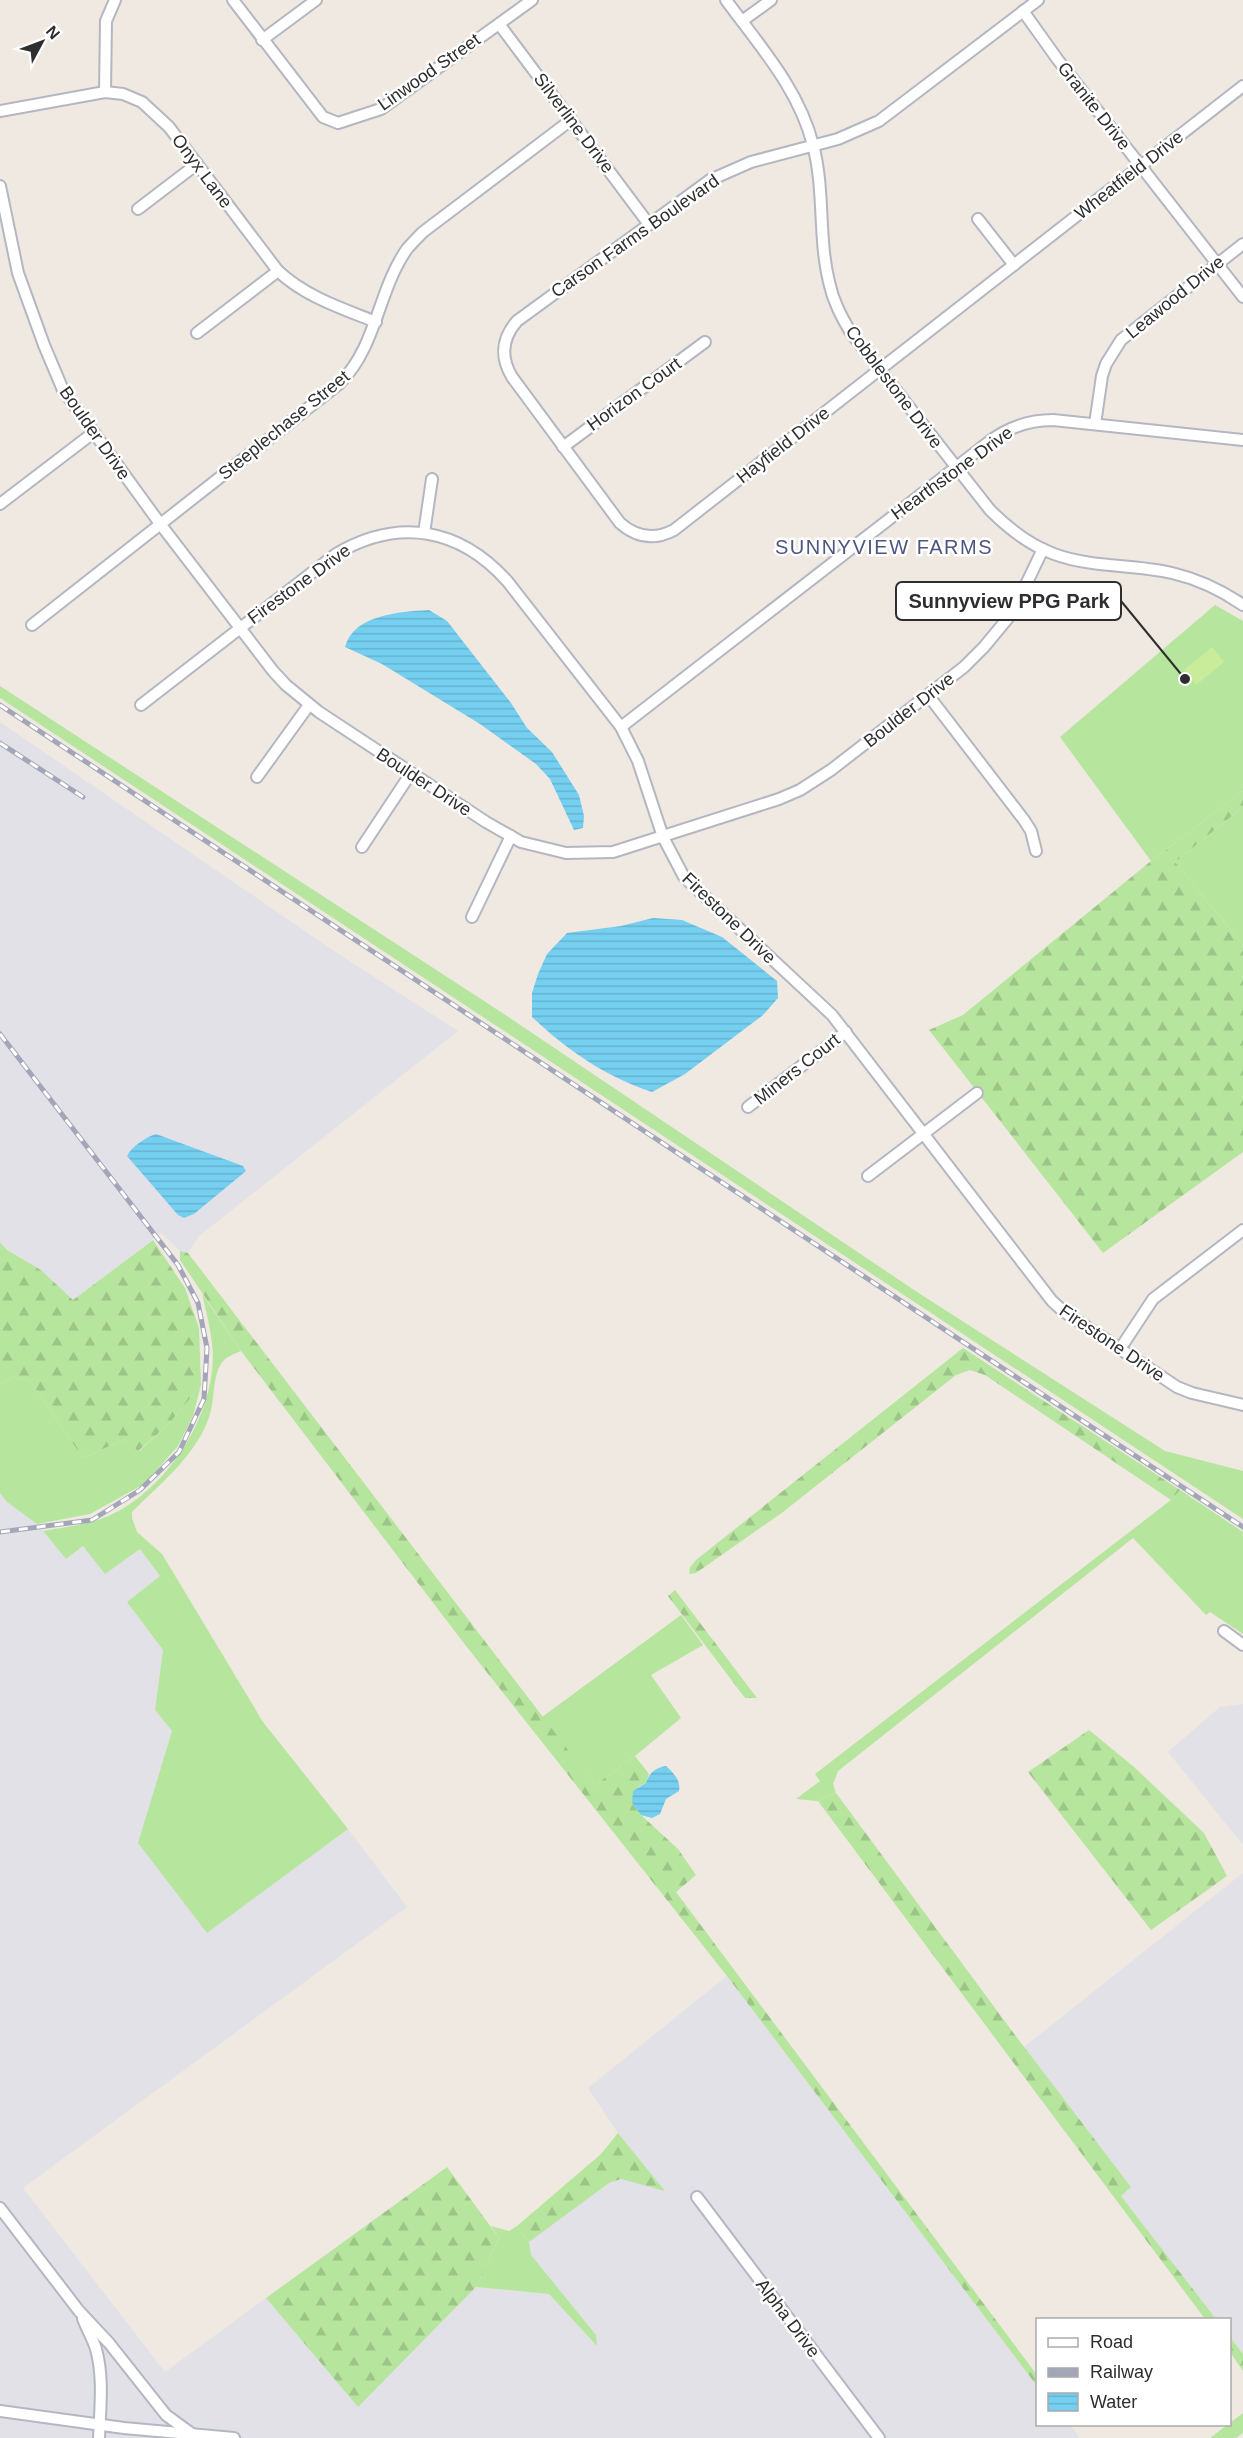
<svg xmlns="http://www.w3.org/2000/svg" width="1243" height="2438" viewBox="0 0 1243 2438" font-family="Arial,sans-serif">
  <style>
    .industrial { fill: #e3e1e8 }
    .grass { fill: #b6e59e }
    .forest { fill: url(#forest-firs) }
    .pitch { fill: #c9ec9a }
    .water { fill: url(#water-rules) }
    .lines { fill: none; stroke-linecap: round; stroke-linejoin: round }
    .minor-casing { stroke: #b4b7c1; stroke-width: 14 }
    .minor { stroke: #fff; stroke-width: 10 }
    .rail-casing { stroke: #a3a6b8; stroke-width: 5 }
    .rail { stroke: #fff; stroke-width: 3; stroke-dasharray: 9; stroke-linecap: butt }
    .labels { text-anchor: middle; stroke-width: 5; stroke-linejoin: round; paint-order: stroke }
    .street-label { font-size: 18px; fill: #2e2e2e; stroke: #fff }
    .neighbourhood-label { font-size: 20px; letter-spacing: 1.5px; fill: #4d5680; stroke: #fff }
    .leader { fill: none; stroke: #2e2e2e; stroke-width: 2 }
    .callout-dot { fill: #2e2e2e; stroke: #fff; stroke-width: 2 }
    .callout { fill: #fff; stroke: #2e2e2e; stroke-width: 2 }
    .callout-label { font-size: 20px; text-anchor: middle; font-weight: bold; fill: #2e2e2e }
  </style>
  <defs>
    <pattern id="forest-firs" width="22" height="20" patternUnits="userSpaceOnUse" patternTransform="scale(1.5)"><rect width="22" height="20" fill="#b6e59e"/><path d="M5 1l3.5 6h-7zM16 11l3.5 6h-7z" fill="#9dc588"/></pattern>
    <pattern id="water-rules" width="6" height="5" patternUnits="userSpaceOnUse" patternTransform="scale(1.5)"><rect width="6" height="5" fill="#75cff0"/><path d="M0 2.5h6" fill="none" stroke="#66b2ce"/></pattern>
  </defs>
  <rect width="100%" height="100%" fill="#efe9e1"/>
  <g class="industrial">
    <path d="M0 722 334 951 458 1031 199 1236 188 1253 180 1251 161 1233 73 1300 41 1270 7 1250 0 1242Z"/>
    <path d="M0 1493 7 1502 37 1524 66 1559 83 1546 140 1549 160 1576 127 1602 163 1650 155 1710 172 1731 138 1843 207 1932 348 1829 407 1907 23 2188 165 2372 266 2298 358 2407 476 2287 549 2294 596 2345 595 2335 530 2255 529 2242 609 2183 621 2179 664 2190 618 2133 588 2088 727 1976 1037 2386 1038 2424 1070 2425 1080 2438H0Z"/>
    <path d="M1243 1704V1845L1168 1752 1220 1707Z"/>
    <path d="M1243 1873V2354L1230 2337V2320L1216 2319 1121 2196 1131 2187 1024 2047Z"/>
  </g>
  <g class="grass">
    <path d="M1215 605 1243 621V791L1151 861 1060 737Z"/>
    <path d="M0 686 507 1016 917 1292 1165 1451 1243 1471V1519L0 698Z"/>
    <path d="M1243 807V945L1175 862Z"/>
    <path d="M202 1294 241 1351C236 1353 228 1356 224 1360 212 1373 215 1398 210 1414 198 1454 161 1483 132 1512V1518L137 1532 162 1554 263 1722 348 1829 207 1933 138 1843 172 1731 155 1710 163 1650 127 1602 160 1576 140 1549 105 1574 83 1546 66 1559 43 1531C64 1527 86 1525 106 1517 167 1492 220 1410 212 1343 210 1327 206 1310 202 1294Z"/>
    <path d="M12 1377 30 1381 83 1458 125 1439 139 1451 168 1425 201 1385 193 1416 178 1446 144 1484 90 1514 37 1524 7 1502 0 1493V1385Z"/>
    <path d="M1180 1490 1243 1532V1634L1210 1612 1206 1615 1133 1538 838 1771 833 1784 836 1793 818 1801 796 1799 820 1781 815 1774 1171 1500Z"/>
    <path d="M681 1615 703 1645 651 1675 681 1718 635 1756 595 1785 542 1717Z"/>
    <path d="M491 2226 509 2231 517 2226 529 2242 531 2255 596 2335 597 2346 549 2294 476 2287 499 2238Z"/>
    <path d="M1243 2413V2433L1236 2438H1210Z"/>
  </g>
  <g class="forest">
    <path d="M1243 791V807L1175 862 1243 945V1152L1103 1253 929 1030 963 1015 1151 861Z"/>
    <path d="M153 1240 185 1288 199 1328 201 1385 168 1425 138 1451 125 1439 83 1458 30 1381 12 1377 0 1385V1242L7 1250 41 1270 73 1300Z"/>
    <path d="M180 1251 188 1253 595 1785 635 1756 649 1774 646 1783 638 1787 632 1803 641 1815 678 1849 696 1875 676 1892 1037 2375V2386L727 1976 463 1642 241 1351 180 1260Z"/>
    <path d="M963 1348 1180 1490 1171 1500 985 1375 970 1370 956 1375 783 1512 696 1573 689 1574 690 1567 696 1560Z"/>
    <path d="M675 1590 757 1698H745L668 1596Z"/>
    <path d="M1089 1730 1134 1767 1204 1833 1227 1876 1151 1930 1028 1772Z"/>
    <path d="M836 1793 1015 2035 1131 2187 1121 2196 1216 2319H1205L818 1801Z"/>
    <path d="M618 2133 665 2191 621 2179 609 2183 529 2242 517 2226 601 2154Z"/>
    <path d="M447 2167 499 2238 476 2287 358 2407 266 2298Z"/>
    <path d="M1230 2337 1243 2354V2371L1230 2352Z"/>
  </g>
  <path class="pitch" d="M1212 647 1224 662 1196 685 1184 670Z"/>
  <g class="water">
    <path d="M429 610 447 621 511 703 527 728 552 752 579 795 584 816 583 828 574 830 550 779 536 764 480 724 382 664 345 647C354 614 400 612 429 610Z"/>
    <path d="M653 918 682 920 722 937 777 981 778 998 763 1015 685 1074 652 1092C606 1077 567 1050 532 1017V993L538 974 547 954 567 933 621 926Z"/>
    <path d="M156 1134 243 1166 246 1171 194 1214 184 1218 178 1215 127 1156C132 1146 146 1137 156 1134Z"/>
    <path d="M666 1766C674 1773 681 1781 679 1791L666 1799 660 1814 652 1818 641 1815 632 1803 633 1791 646 1783C650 1772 655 1768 666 1766Z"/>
  </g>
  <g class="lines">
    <g class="minor-casing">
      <g id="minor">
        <path d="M233 0 323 117 338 123 381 109 532 0"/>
        <path d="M726 0C759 45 799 89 813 145 825 190 818 237 829 282 833 301 841 316 851 333L990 510C1008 528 1029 545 1054 554 1092 568 1133 564 1172 573 1198 579 1221 590 1243 605"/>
        <path d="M1038 0 879 121 838 139 751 162 710 180 517 321C502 338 500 357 512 377L620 523C637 538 655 540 674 530L1243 86"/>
        <path d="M1023 11 1058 60 1243 297"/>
        <path d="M742 21 771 0"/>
        <path d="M499 24 648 223"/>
        <path d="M262 40 316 0"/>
        <path d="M105 92 106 21 115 0"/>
        <path d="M0 111 105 92 123 94 142 102 169 127 278 271C306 297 341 308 376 322"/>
        <path d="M0 186 18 273 44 345 63 390 161 525 273 671 286 685 319 712 486 822 521 842 566 853 613 852 779 799 800 790 831 770 964 667 984 647 1008 618 1019 599 1043 549"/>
        <path d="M138 209 197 164"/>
        <path d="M978 219 1014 265"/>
        <path d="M197 333 278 271"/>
        <path d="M1095 424 1102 376 1106 364 1121 340 1243 244"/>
        <path d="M563 447 705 342"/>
        <path d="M0 504 93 433"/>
        <path d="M424 533 432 479"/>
        <path d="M32 625 340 383C377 346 378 290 407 249 412 243 418 237 423 232L571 120"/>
        <path d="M928 695 1024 820 1031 831 1036 851"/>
        <path d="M141 705 336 554C399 517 460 528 508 582L621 727 638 761 663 837 684 877 832 1015 1052 1301 1063 1311 1177 1387 1192 1393 1243 1405"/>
        <path d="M621 727 990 441C1009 427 1029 420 1053 420L1243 440"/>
        <path d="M257 777 309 705"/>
        <path d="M362 847 411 773"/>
        <path d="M472 917 511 836"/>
        <path d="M748 1107 846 1032"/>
        <path d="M868 1176 977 1093"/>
        <path d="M1120 1349 1153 1299 1243 1230"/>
        <path d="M1224 1631 1243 1645"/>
        <path d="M697 2197 879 2438"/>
        <path d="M0 2208 79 2311 109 2343 166 2415 192 2434"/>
        <path d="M83 2319C87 2329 93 2339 96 2349 104 2378 100 2409 99 2438"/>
        <path d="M0 2411 124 2428 234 2438"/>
      </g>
    </g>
    <use href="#minor" class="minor"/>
    <g class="rail-casing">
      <g id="rail">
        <path d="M0 705 1243 1527"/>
        <path d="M0 743 83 797"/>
        <path d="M0 1034 178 1265 198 1303 207 1348 204 1399 179 1452 140 1490 92 1520 0 1532"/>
      </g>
    </g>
    <use href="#rail" class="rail"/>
  </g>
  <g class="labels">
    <g class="street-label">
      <text transform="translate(429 72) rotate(-35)" y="6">Linwood Street</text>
      <text transform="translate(1094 106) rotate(52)" y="6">Granite Drive</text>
      <text transform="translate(574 123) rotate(53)" y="6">Silverline Drive</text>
      <text transform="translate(202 171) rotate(53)" y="6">Onyx Lane</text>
      <text transform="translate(1129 175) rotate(-38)" y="6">Wheatfield Drive</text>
      <text transform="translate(635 236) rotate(-35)" y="6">Carson Farms Boulevard</text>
      <text transform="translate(1175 297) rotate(-39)" y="6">Leawood Drive</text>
      <text transform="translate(894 387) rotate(53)" y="6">Cobblestone Drive</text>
      <text transform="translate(634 394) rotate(-36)" y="6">Horizon Court</text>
      <text transform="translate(284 425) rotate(-39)" y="6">Steeplechase Street</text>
      <text transform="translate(95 433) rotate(55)" y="6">Boulder Drive</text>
      <text transform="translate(783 445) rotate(-38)" y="6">Hayfield Drive</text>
      <text transform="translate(952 473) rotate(-36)" y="6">Hearthstone Drive</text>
      <text transform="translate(299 584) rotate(-36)" y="6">Firestone Drive</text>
      <text transform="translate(909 710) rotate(-38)" y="6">Boulder Drive</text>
      <text transform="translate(424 782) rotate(33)" y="6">Boulder Drive</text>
      <text transform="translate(729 918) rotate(44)" y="6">Firestone Drive</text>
      <text transform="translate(797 1069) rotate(-38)" y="6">Miners Court</text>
      <text transform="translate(1112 1343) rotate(34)" y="6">Firestone Drive</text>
      <text transform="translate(788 2318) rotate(53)" y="6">Alpha Drive</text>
    </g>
    <g class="neighbourhood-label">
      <text x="884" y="554">SUNNYVIEW FARMS</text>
    </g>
  </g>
  <path class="leader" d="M1185 679L1121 601"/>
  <circle class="callout-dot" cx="1185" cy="679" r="6"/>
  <rect class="callout" x="896" y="582" width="225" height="38" rx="6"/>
  <g class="callout-label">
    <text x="1009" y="608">Sunnyview PPG Park</text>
  </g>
  <rect x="1036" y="2318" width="195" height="108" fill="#ffffff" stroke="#ababab" stroke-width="1.5"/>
  <rect x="1048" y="2338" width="30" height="9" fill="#ffffff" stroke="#ababab" stroke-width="1.5"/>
  <text x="1090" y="2348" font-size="18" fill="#2e2e2e">Road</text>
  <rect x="1048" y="2368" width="30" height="9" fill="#a3a6b8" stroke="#ababab" stroke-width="1.5"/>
  <text x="1090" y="2378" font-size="18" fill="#2e2e2e">Railway</text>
  <rect x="1048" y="2393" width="30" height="18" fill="url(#water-rules)" stroke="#ababab" stroke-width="1.5"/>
  <text x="1090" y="2408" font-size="18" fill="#2e2e2e">Water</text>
  <g transform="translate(42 42) rotate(49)" stroke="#ffffff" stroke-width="4.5" paint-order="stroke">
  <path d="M0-4.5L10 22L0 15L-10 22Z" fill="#2e2e2e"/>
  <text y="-9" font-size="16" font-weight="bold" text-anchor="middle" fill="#2e2e2e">N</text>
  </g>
</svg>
